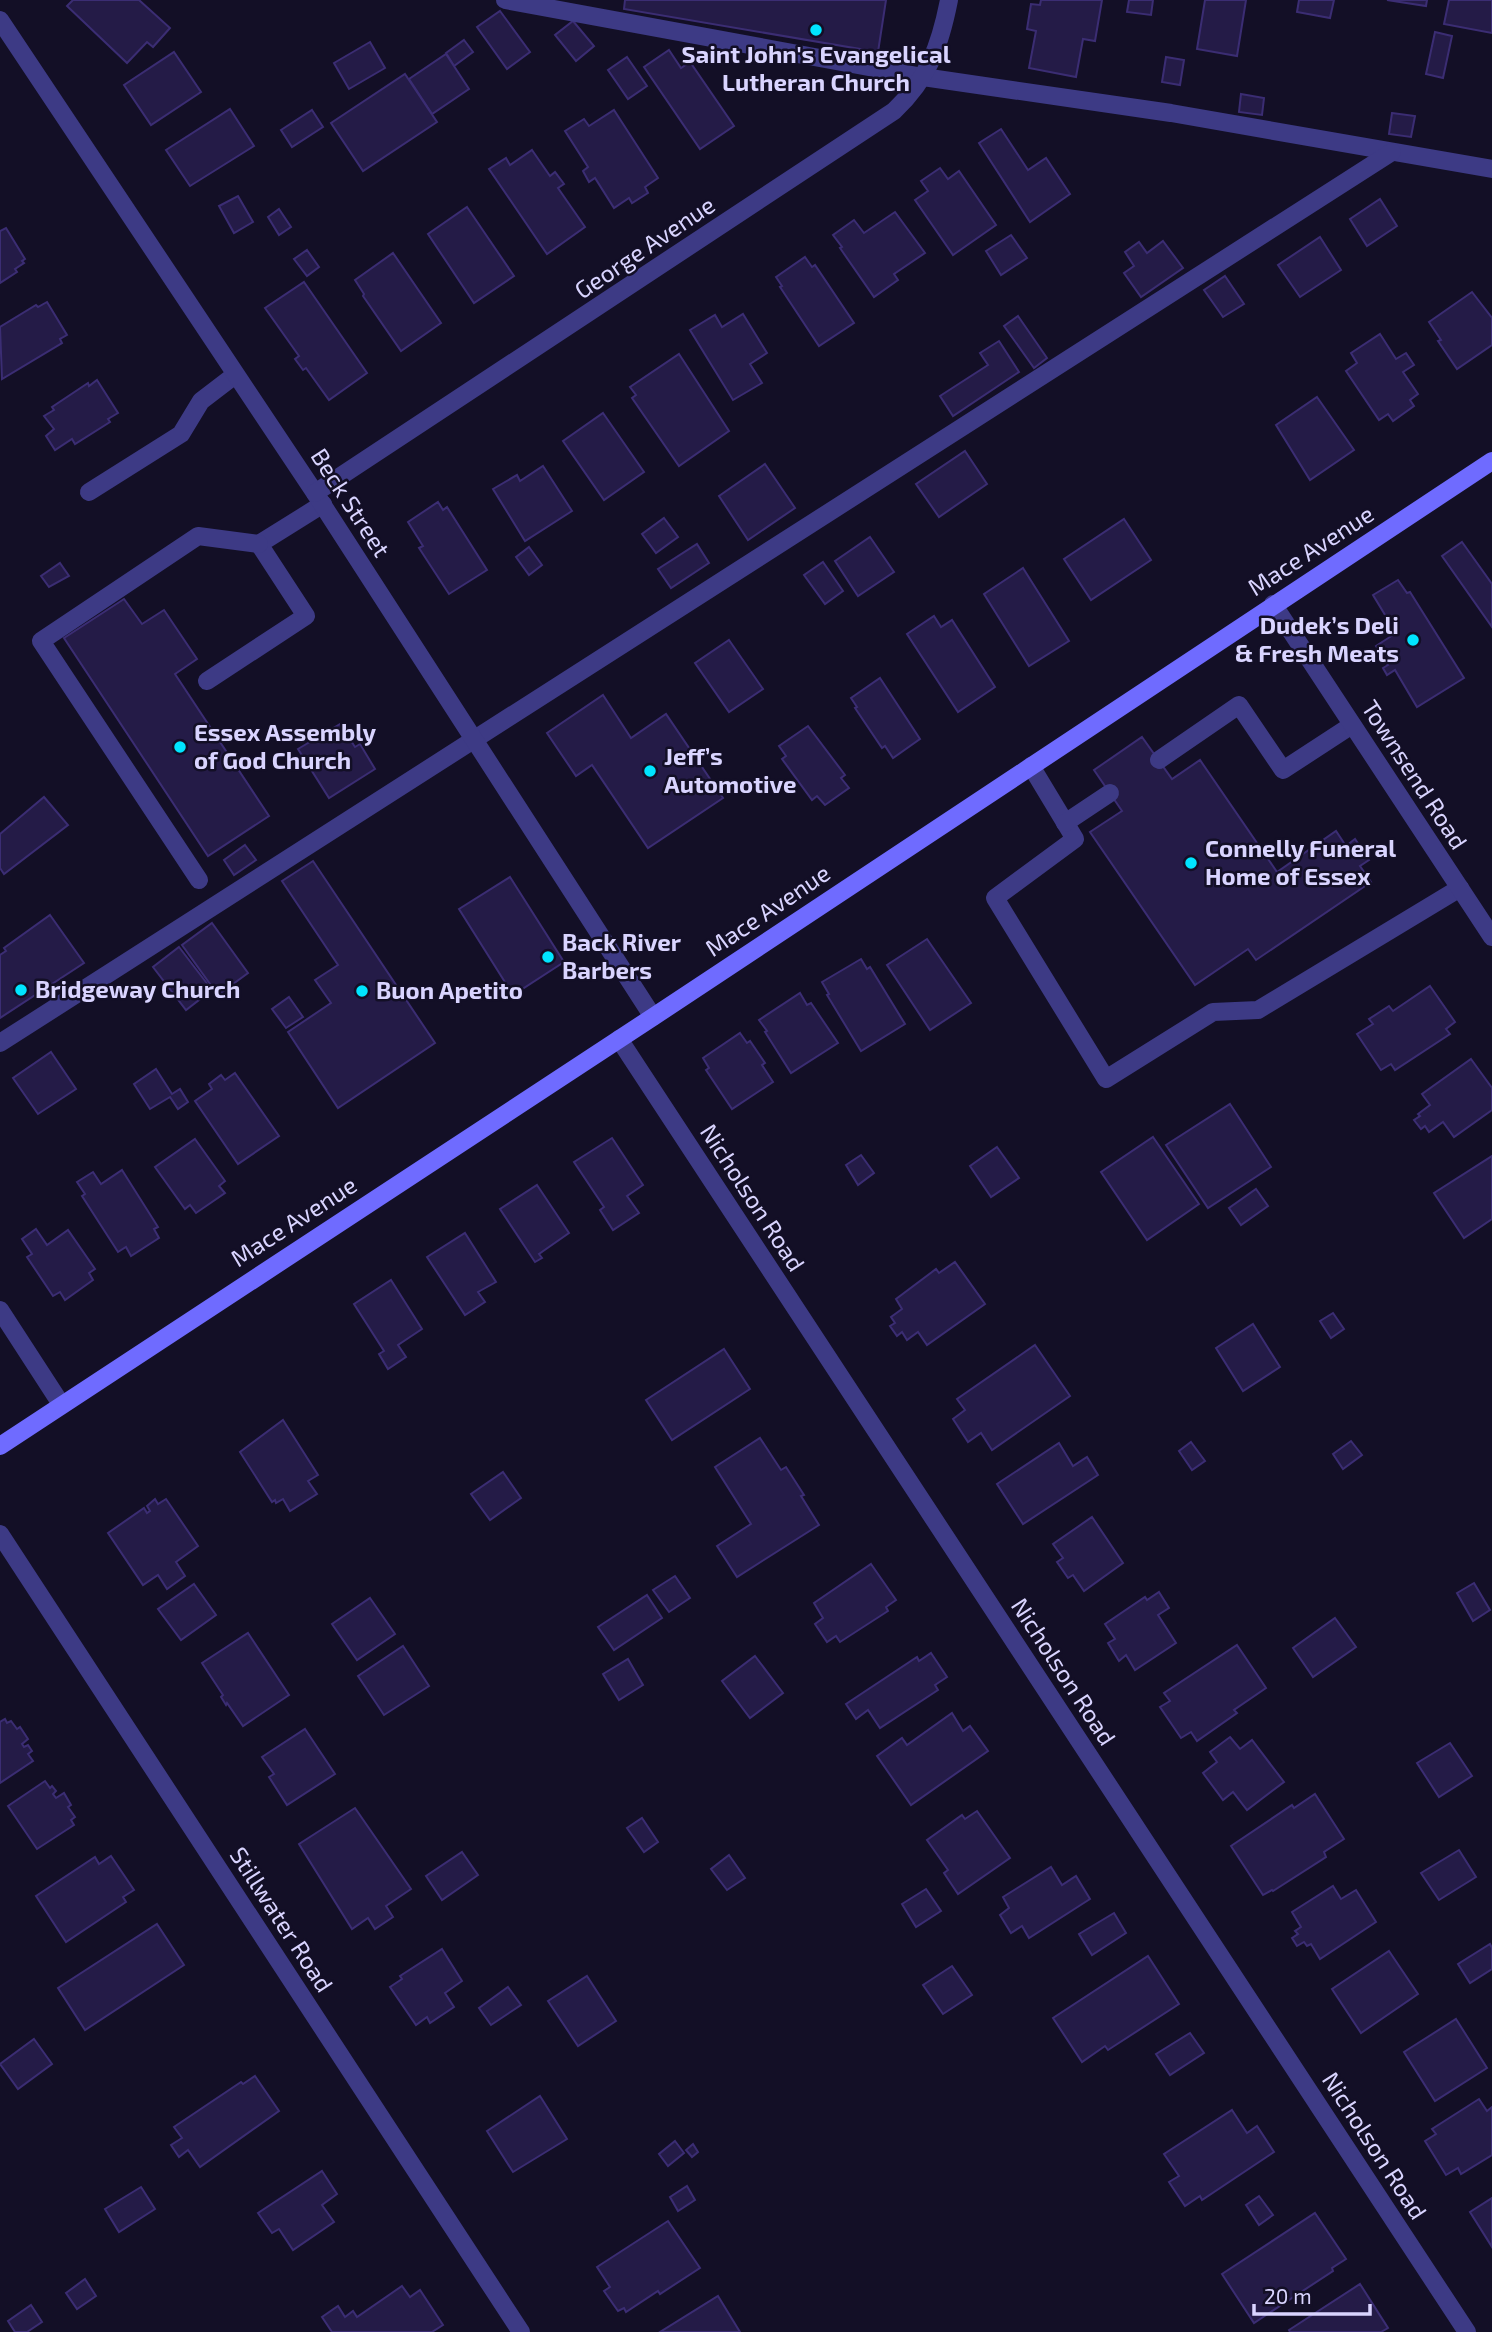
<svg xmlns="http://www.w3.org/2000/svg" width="1492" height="2332" viewBox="0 0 1492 2332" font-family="'Exo 2',sans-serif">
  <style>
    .building { fill: #241b47; stroke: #3b2d73; stroke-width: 2 }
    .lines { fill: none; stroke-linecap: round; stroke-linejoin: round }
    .lane { stroke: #3d3a85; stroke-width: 18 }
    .street { stroke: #3d3a85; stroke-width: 18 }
    .secondary { stroke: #6f6bff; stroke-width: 18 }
    .poi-dot { fill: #00e5ff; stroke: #130f26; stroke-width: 2.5 }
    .labels { text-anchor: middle; stroke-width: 5; stroke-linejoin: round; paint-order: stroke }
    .poi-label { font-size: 24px; font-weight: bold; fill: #d9d4ff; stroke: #130f26; text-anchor: start }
    .street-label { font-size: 24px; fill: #d9d4ff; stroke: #130f26 }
  </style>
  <rect width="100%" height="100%" fill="#130f26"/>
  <g class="building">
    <path d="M73 0H139L170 28 153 47 147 42 127 63 67 6Z"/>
    <path d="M625 0H886L878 52 624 9Z"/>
    <path d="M1041 0H1102L1095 41 1083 39 1076 77 1029 68 1036 31 1027 29 1031 4 1040 5Z"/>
    <path d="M1129 0H1153L1151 15 1127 12Z"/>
    <path d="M1205 0H1246L1237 56 1197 49Z"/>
    <path d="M1299 0H1334L1330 18 1297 12Z"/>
    <path d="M1387 0H1427L1426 6Z"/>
    <path d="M1449 0H1492V33L1444 24Z"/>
    <path d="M500 11 530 52 507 69 477 27Z"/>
    <path d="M573 21 594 46 576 61 555 35Z"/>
    <path d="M1435 32 1452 36 1443 78 1426 74Z"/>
    <path d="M464 40 473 52 454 66 446 53Z"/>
    <path d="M370 42 385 68 349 89 334 63Z"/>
    <path d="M669 50 681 68 690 62 734 126 700 149 644 67Z"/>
    <path d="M174 52 201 92 151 125 124 85Z"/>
    <path d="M446 54 469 89 432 114 409 79Z"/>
    <path d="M627 57 647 86 628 99 608 70Z"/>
    <path d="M1166 57 1184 60 1180 85 1162 82Z"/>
    <path d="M405 74 437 122 363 171 331 123Z"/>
    <path d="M1241 94 1264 98 1262 115 1239 112Z"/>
    <path d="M230 109 254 146 190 186 166 150Z"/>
    <path d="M312 110 323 127 292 147 281 130Z"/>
    <path d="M614 110 658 178 645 187 648 193 632 203 629 198 614 208 595 178 589 182 583 171 588 167 565 131 584 119 589 126Z"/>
    <path d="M1392 113 1415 116 1411 137 1389 134Z"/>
    <path d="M1001 129 1028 170 1046 158 1070 194 1030 222 979 143Z"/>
    <path d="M532 150 550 176 555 172 564 184 558 188 585 227 547 254 489 169 506 158 510 165Z"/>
    <path d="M940 168 948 179 959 171 996 225 953 255 915 200 928 191 921 181Z"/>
    <path d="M238 196 253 222 234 233 219 206Z"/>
    <path d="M1380 199 1397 226 1367 246 1350 219Z"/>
    <path d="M467 207 514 276 474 303 428 234Z"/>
    <path d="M279 209 291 227 279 235 268 217Z"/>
    <path d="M895 212 925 253 894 274 898 280 874 297 840 248 842 247 833 235 854 220 864 233Z"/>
    <path d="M6 228 25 259 22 261 24 263 15 269 17 272 0 283V231Z"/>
    <path d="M1011 235 1027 258 1001 275 986 251Z"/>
    <path d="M1320 237 1341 270 1300 297 1278 265Z"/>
    <path d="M1163 241 1183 268 1141 297 1124 273 1134 266 1125 252 1139 242 1147 253Z"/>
    <path d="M307 250 319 267 307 276 294 259Z"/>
    <path d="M393 253 441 323 401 351 363 296 364 294 355 280Z"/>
    <path d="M805 257 812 267 815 265 854 323 819 346 780 287 782 286 776 277Z"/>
    <path d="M1225 276 1244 304 1223 317 1204 290Z"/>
    <path d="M304 282 367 373 329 400 306 368 303 370 295 359 299 356 265 308Z"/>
    <path d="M1472 292 1492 318V345L1457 369 1438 341 1441 340 1429 322Z"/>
    <path d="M47 302 67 335 60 339 62 343 2 379 0 327 36 305 38 307Z"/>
    <path d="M743 314 767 353 750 364 762 383 733 400 690 330 715 315 722 327Z"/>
    <path d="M1018 316 1047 358 1034 368 1004 326Z"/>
    <path d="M1380 334 1396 359 1406 353 1414 365 1403 372 1418 394 1410 400 1414 406 1393 421 1388 414 1379 420 1346 371 1357 363 1351 353Z"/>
    <path d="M999 341 1019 372 953 416 940 396 988 365 980 353Z"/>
    <path d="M679 354 729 431 679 466 632 398 636 395 630 387Z"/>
    <path d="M97 380 118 413 108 419 110 422 75 444 72 439 55 450 46 436 54 429 44 416 54 410 52 407 88 383 89 386Z"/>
    <path d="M1317 397 1354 450 1310 480 1276 425Z"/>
    <path d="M603 413 644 472 604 500 563 441Z"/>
    <path d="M965 451 987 484 939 517 916 484Z"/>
    <path d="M765 464 795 508 748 540 719 496Z"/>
    <path d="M543 466 572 511 525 541 493 489 517 475 520 481Z"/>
    <path d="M438 502 443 510 447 507 487 570 449 594 419 548 423 546 408 522Z"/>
    <path d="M664 518 678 537 656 553 642 534Z"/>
    <path d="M1124 519 1151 560 1091 600 1064 559Z"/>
    <path d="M870 537 894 572 858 596 835 561Z"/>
    <path d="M1462 542 1492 584V627L1442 556Z"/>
    <path d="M697 544 709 563 671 588 658 569Z"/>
    <path d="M529 547 542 565 529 575 516 557Z"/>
    <path d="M823 562 843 591 825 604 804 575Z"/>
    <path d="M60 563 69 576 49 587 41 576Z"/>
    <path d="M1023 568 1069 641 1029 666 984 594Z"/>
    <path d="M1398 580 1407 593 1410 592 1464 678 1417 707 1395 670 1387 675 1383 668 1388 665 1376 646 1396 633 1373 595Z"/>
    <path d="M124 599 142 624 164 610 197 659 175 674 269 816 208 856 64 638Z"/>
    <path d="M934 616 941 627 952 620 995 687 958 712 907 634Z"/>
    <path d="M729 640 763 689 729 712 695 663Z"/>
    <path d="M880 678 920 739 893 758 885 746 882 748 855 708 857 707 851 698Z"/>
    <path d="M603 695 631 738 666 714 723 798 648 848 592 765 576 776 547 733Z"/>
    <path d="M340 724 355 747 360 744 375 769 329 798 298 749Z"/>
    <path d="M808 726 845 775 841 778 849 788 825 805 817 796 812 800 782 759 786 756 779 746Z"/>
    <path d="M1142 737 1172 779 1200 760 1277 872 1336 831 1346 846 1355 839 1369 860 1360 866 1371 882 1256 960 1248 949 1195 985 1090 832 1122 811 1094 770Z"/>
    <path d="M44 797 68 825 4 874 0 868V834Z"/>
    <path d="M245 845 256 860 234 875 224 860Z"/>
    <path d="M313 861 435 1043 338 1108 288 1032 331 1003 315 980 338 965 282 881Z"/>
    <path d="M510 877 564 962 513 995 459 909Z"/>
    <path d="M50 915 84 963 0 1018V955L6 951 4 948Z"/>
    <path d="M212 923 248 973 218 995 182 945Z"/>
    <path d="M927 939 971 1003 930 1030 887 965Z"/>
    <path d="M179 947 212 990 186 1010 153 967Z"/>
    <path d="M861 959 867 969 870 967 905 1024 861 1051 827 995 829 994 822 982Z"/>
    <path d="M1430 986 1455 1022 1446 1029 1450 1034 1395 1070 1391 1064 1381 1070 1357 1034 1373 1024 1369 1019 1389 1006 1393 1011Z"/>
    <path d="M800 993 807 1005 811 1003 838 1043 791 1073 765 1032 767 1031 759 1020Z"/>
    <path d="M289 997 303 1017 286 1028 272 1009Z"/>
    <path d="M740 1033 747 1043 750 1041 765 1063 762 1065 773 1082 732 1109 706 1070 709 1068 703 1058Z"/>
    <path d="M51 1052 76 1089 38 1114 13 1078Z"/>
    <path d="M1471 1059 1492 1088V1110L1454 1137 1443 1122 1429 1132 1425 1126 1421 1129 1414 1120 1420 1116 1418 1114 1430 1105 1422 1094Z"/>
    <path d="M156 1069 172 1094 180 1089 188 1102 178 1109 170 1097 150 1109 134 1084Z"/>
    <path d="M235 1073 279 1136 238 1164 195 1101 212 1089 209 1084 221 1075 225 1080Z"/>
    <path d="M1230 1104 1271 1167 1208 1208 1166 1145Z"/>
    <path d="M1153 1137 1199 1204 1147 1240 1101 1172Z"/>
    <path d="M612 1138 643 1185 627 1196 639 1213 613 1230 600 1210 604 1207 574 1162Z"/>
    <path d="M195 1139 225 1181 219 1186 225 1193 196 1213 190 1205 185 1209 155 1167Z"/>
    <path d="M997 1147 1019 1178 991 1197 970 1166Z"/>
    <path d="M861 1155 874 1173 858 1185 846 1165Z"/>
    <path d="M1492 1156V1219L1464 1238 1434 1193Z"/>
    <path d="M122 1170 158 1227 154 1229 159 1238 131 1256 126 1247 118 1252 82 1196 85 1194 77 1182 93 1172 101 1184Z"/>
    <path d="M537 1185 569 1233 539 1254 542 1258 535 1262 500 1209Z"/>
    <path d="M1256 1189 1268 1206 1241 1225 1229 1208Z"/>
    <path d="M36 1229 47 1245 68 1230 95 1269 89 1273 93 1280 65 1300 60 1292 53 1296 27 1257 32 1254 22 1239Z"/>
    <path d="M465 1233 496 1282 478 1292 485 1302 465 1315 427 1257Z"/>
    <path d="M955 1262 985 1304 927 1345 918 1332 907 1340 902 1332 897 1336 890 1326 895 1323 891 1317 902 1309 896 1299 936 1269 939 1273Z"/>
    <path d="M391 1280 422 1329 398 1345 406 1357 388 1369 379 1354 384 1351 354 1304Z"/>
    <path d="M1333 1313 1344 1329 1331 1338 1320 1321Z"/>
    <path d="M1253 1324 1280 1367 1243 1391 1216 1348Z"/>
    <path d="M1035 1345 1070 1396 992 1450 981 1433 968 1442 953 1419 965 1410 957 1399Z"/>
    <path d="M724 1349 750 1389 672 1440 646 1400Z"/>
    <path d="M283 1420 318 1475 308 1481 317 1494 290 1511 283 1499 276 1503 275 1500 272 1502 240 1452Z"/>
    <path d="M760 1438 781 1470 786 1467 804 1495 801 1496 819 1525 737 1577 717 1546 751 1524 715 1467Z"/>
    <path d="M1351 1441 1362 1455 1343 1469 1333 1454Z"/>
    <path d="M1191 1442 1205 1461 1192 1470 1179 1451Z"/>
    <path d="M1059 1443 1073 1466 1087 1457 1098 1475 1023 1524 997 1484Z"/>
    <path d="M503 1472 521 1498 490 1520 471 1494Z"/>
    <path d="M155 1499 158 1504 166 1499 198 1546 176 1562 185 1576 167 1589 158 1575 143 1585 108 1533 144 1508 147 1513 150 1511 147 1506Z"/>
    <path d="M1092 1517 1123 1563 1084 1591 1073 1575 1068 1578 1057 1562 1063 1558 1053 1544Z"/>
    <path d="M871 1564 896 1600 886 1607 888 1611 840 1642 836 1636 827 1642 815 1624 823 1618 814 1603Z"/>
    <path d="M675 1576 690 1598 669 1612 653 1590Z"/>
    <path d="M1474 1583 1490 1610 1473 1621 1457 1593Z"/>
    <path d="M194 1584 216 1615 181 1640 158 1609Z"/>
    <path d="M1159 1592 1169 1608 1158 1615 1176 1643 1135 1670 1126 1655 1119 1661 1108 1643 1115 1639 1105 1624 1145 1597 1147 1600Z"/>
    <path d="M647 1595 662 1618 614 1650 598 1627Z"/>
    <path d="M370 1598 395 1634 357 1660 332 1624Z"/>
    <path d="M1335 1618 1356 1647 1313 1677 1293 1648Z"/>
    <path d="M248 1633 289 1695 243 1726 227 1703 226 1705 221 1697 223 1695 202 1663Z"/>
    <path d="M1237 1645 1266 1688 1234 1710 1237 1713 1197 1741 1191 1732 1181 1738 1160 1707 1170 1701 1164 1693Z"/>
    <path d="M403 1646 429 1686 384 1715 358 1676Z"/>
    <path d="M931 1653 947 1677 935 1685 938 1690 880 1728 868 1710 856 1719 846 1704 917 1657 919 1661Z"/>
    <path d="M755 1656 783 1693 750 1718 722 1681Z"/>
    <path d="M628 1659 643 1685 619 1700 603 1674Z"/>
    <path d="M952 1713 963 1731 970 1726 988 1751 911 1805 877 1756 902 1738 907 1745Z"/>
    <path d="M5 1719 7 1723 11 1721 17 1729 20 1727 28 1739 22 1744 24 1747 28 1745 32 1751 28 1754 33 1761 0 1783V1722Z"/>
    <path d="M305 1729 335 1774 287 1805 269 1777 274 1774 262 1757Z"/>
    <path d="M1230 1737 1240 1749 1252 1740 1284 1782 1247 1810 1233 1792 1223 1800 1203 1773 1217 1762 1210 1752Z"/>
    <path d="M1450 1743 1472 1776 1439 1797 1417 1763Z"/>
    <path d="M45 1781 50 1788 52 1786 56 1791 53 1794 56 1798 64 1793 71 1805 68 1807 75 1817 71 1820 74 1825 37 1849 8 1806Z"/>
    <path d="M1315 1794 1344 1839 1324 1852 1326 1857 1273 1891 1272 1890 1263 1895 1231 1846 1292 1805 1294 1808Z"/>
    <path d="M355 1808 411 1889 386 1906 393 1917 375 1929 368 1918 352 1929 299 1844Z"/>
    <path d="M977 1811 1010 1858 958 1894 944 1873 948 1870 927 1840 962 1815 965 1819Z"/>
    <path d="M642 1818 658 1842 644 1852 627 1828Z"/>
    <path d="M1459 1850 1476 1877 1439 1900 1421 1873Z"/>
    <path d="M462 1852 478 1875 442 1900 426 1876Z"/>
    <path d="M729 1855 745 1878 727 1890 711 1869Z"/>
    <path d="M111 1856 134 1890 123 1897 126 1902 66 1942 36 1896 95 1857 99 1864Z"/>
    <path d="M1051 1867 1062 1885 1076 1876 1090 1899 1029 1938 1022 1926 1011 1933 1000 1915 1009 1908 1003 1897Z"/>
    <path d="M1333 1886 1341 1899 1356 1890 1376 1922 1320 1959 1311 1944 1307 1946 1304 1942 1297 1946 1292 1938 1298 1934 1295 1931 1301 1927 1292 1912Z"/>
    <path d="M926 1889 941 1911 916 1927 902 1904Z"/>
    <path d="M1114 1913 1126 1933 1092 1955 1079 1934Z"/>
    <path d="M157 1924 184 1965 85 2030 58 1988Z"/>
    <path d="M1490 1944 1492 1948V1969L1470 1983 1458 1964Z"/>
    <path d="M442 1949 462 1981 445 1993 454 2007 430 2023 427 2017 416 2025 390 1987 402 1979 400 1976Z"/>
    <path d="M1389 1951 1418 1994 1361 2033 1332 1989Z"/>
    <path d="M1148 1956 1179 2004 1108 2050 1105 2046 1082 2062 1053 2018Z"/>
    <path d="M952 1966 972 1995 943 2014 923 1985Z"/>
    <path d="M587 1976 616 2021 578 2046 548 2001Z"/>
    <path d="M508 1987 521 2005 491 2025 479 2008Z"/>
    <path d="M1456 2019 1487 2068 1435 2101 1404 2052Z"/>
    <path d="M1190 2033 1204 2053 1170 2075 1156 2054Z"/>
    <path d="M34 2039 52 2064 18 2089 0 2064Z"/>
    <path d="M255 2076 279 2111 200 2167 188 2150 179 2157 171 2145 182 2138 174 2127 241 2082 243 2084Z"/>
    <path d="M540 2096 567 2139 513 2172 487 2131Z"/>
    <path d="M1479 2099 1487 2111 1492 2107V2155L1461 2174 1458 2168 1446 2175 1425 2141 1436 2134 1432 2129Z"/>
    <path d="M1232 2110 1247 2133 1257 2126 1274 2152 1202 2200 1200 2196 1185 2206 1169 2182 1179 2176 1164 2154Z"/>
    <path d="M675 2141 684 2153 668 2166 659 2154Z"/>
    <path d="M693 2144 698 2152 692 2157 686 2150Z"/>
    <path d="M322 2171 337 2194 322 2205 334 2222 293 2250 279 2229 272 2233 258 2213Z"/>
    <path d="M687 2186 695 2200 678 2211 670 2197Z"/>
    <path d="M141 2187 155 2209 119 2232 105 2209Z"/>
    <path d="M1259 2196 1273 2215 1259 2225 1246 2205Z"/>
    <path d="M1492 2198V2247L1470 2212Z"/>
    <path d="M1315 2213 1346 2259 1332 2268 1333 2271 1254 2323 1222 2274Z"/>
    <path d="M668 2221 700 2268 660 2294 658 2291 626 2312 624 2308 618 2311 604 2291 610 2287 597 2267Z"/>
    <path d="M85 2279 96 2296 77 2309 66 2293Z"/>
    <path d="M1360 2284 1388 2328 1381 2332H1290L1289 2330Z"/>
    <path d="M402 2286 410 2297 420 2290 443 2325 432 2332H332L322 2317 338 2306 345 2317 353 2311 357 2317Z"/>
    <path d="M718 2296 740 2332H660Z"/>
    <path d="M31 2305 42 2322 27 2332H15L8 2321Z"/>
  </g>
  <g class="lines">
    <g class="lane">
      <path d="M505 0 923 77 1171 113 1492 169"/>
      <path d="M89 492 181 434 201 401 235 375"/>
      <path d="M207 681 306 616 259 544 323 504"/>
      <path d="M1159 760 1239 705 1283 770 1352 725"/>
      <path d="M1031 766 1075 839 995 898 1106 1079 1213 1012 1258 1010 1460 888"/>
      <path d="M1065 823 1110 793"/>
      <path d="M199 880 41 641 198 536 259 544"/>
      <path d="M0 1043 1392 152"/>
    </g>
    <g class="street">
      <path d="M0 20 315 493 653 1017"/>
      <path d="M315 493 894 111C928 79 940 46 949 0"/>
      <path d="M1273 604 1492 937"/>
      <path d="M619 1039 1467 2332"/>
      <path d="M0 1310 61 1404"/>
      <path d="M0 1534 521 2332"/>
    </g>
    <path class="secondary" d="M0 1446 653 1017 1492 461"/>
  </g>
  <g class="poi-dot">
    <circle cx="816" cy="30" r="7"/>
    <circle cx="1413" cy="640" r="7"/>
    <circle cx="180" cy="747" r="7"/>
    <circle cx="650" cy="771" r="7"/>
    <circle cx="1191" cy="863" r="7"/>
    <circle cx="548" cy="957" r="7"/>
    <circle cx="21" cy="990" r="7"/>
    <circle cx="362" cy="991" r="7"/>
  </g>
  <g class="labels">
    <g class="poi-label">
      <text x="816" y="63" text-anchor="middle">Saint John's Evangelical<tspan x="816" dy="28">Lutheran Church</tspan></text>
      <text x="1399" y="634" text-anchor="end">Dudek’s Deli<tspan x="1399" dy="28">&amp; Fresh Meats</tspan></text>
      <text x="194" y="741">Essex Assembly<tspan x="194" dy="28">of God Church</tspan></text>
      <text x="664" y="765">Jeff’s<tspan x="664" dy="28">Automotive</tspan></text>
      <text x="1205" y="857">Connelly Funeral<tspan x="1205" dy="28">Home of Essex</tspan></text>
      <text x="562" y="951">Back River<tspan x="562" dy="28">Barbers</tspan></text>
      <text x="35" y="998">Bridgeway Church</text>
      <text x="376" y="999">Buon Apetito</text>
    </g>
    <g class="street-label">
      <text transform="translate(645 248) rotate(-34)" y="8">George Avenue</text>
      <text transform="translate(350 503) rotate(57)" y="8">Beck Street</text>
      <text transform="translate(1311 551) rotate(-33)" y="8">Mace Avenue</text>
      <text transform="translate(1414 775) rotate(57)" y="8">Townsend Road</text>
      <text transform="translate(768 911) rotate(-34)" y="8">Mace Avenue</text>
      <text transform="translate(752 1198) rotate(57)" y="8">Nicholson Road</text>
      <text transform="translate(294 1222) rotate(-33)" y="8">Mace Avenue</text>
      <text transform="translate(1063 1672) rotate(57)" y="8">Nicholson Road</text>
      <text transform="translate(281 1920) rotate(57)" y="8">Stillwater Road</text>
      <text transform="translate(1374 2146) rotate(57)" y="8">Nicholson Road</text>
    </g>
  </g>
  <path d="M1254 2304v10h116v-10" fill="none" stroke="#d9d4ff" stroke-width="3.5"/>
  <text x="1264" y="2304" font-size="21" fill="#d9d4ff" stroke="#130f26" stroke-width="5" paint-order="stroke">20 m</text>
</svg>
